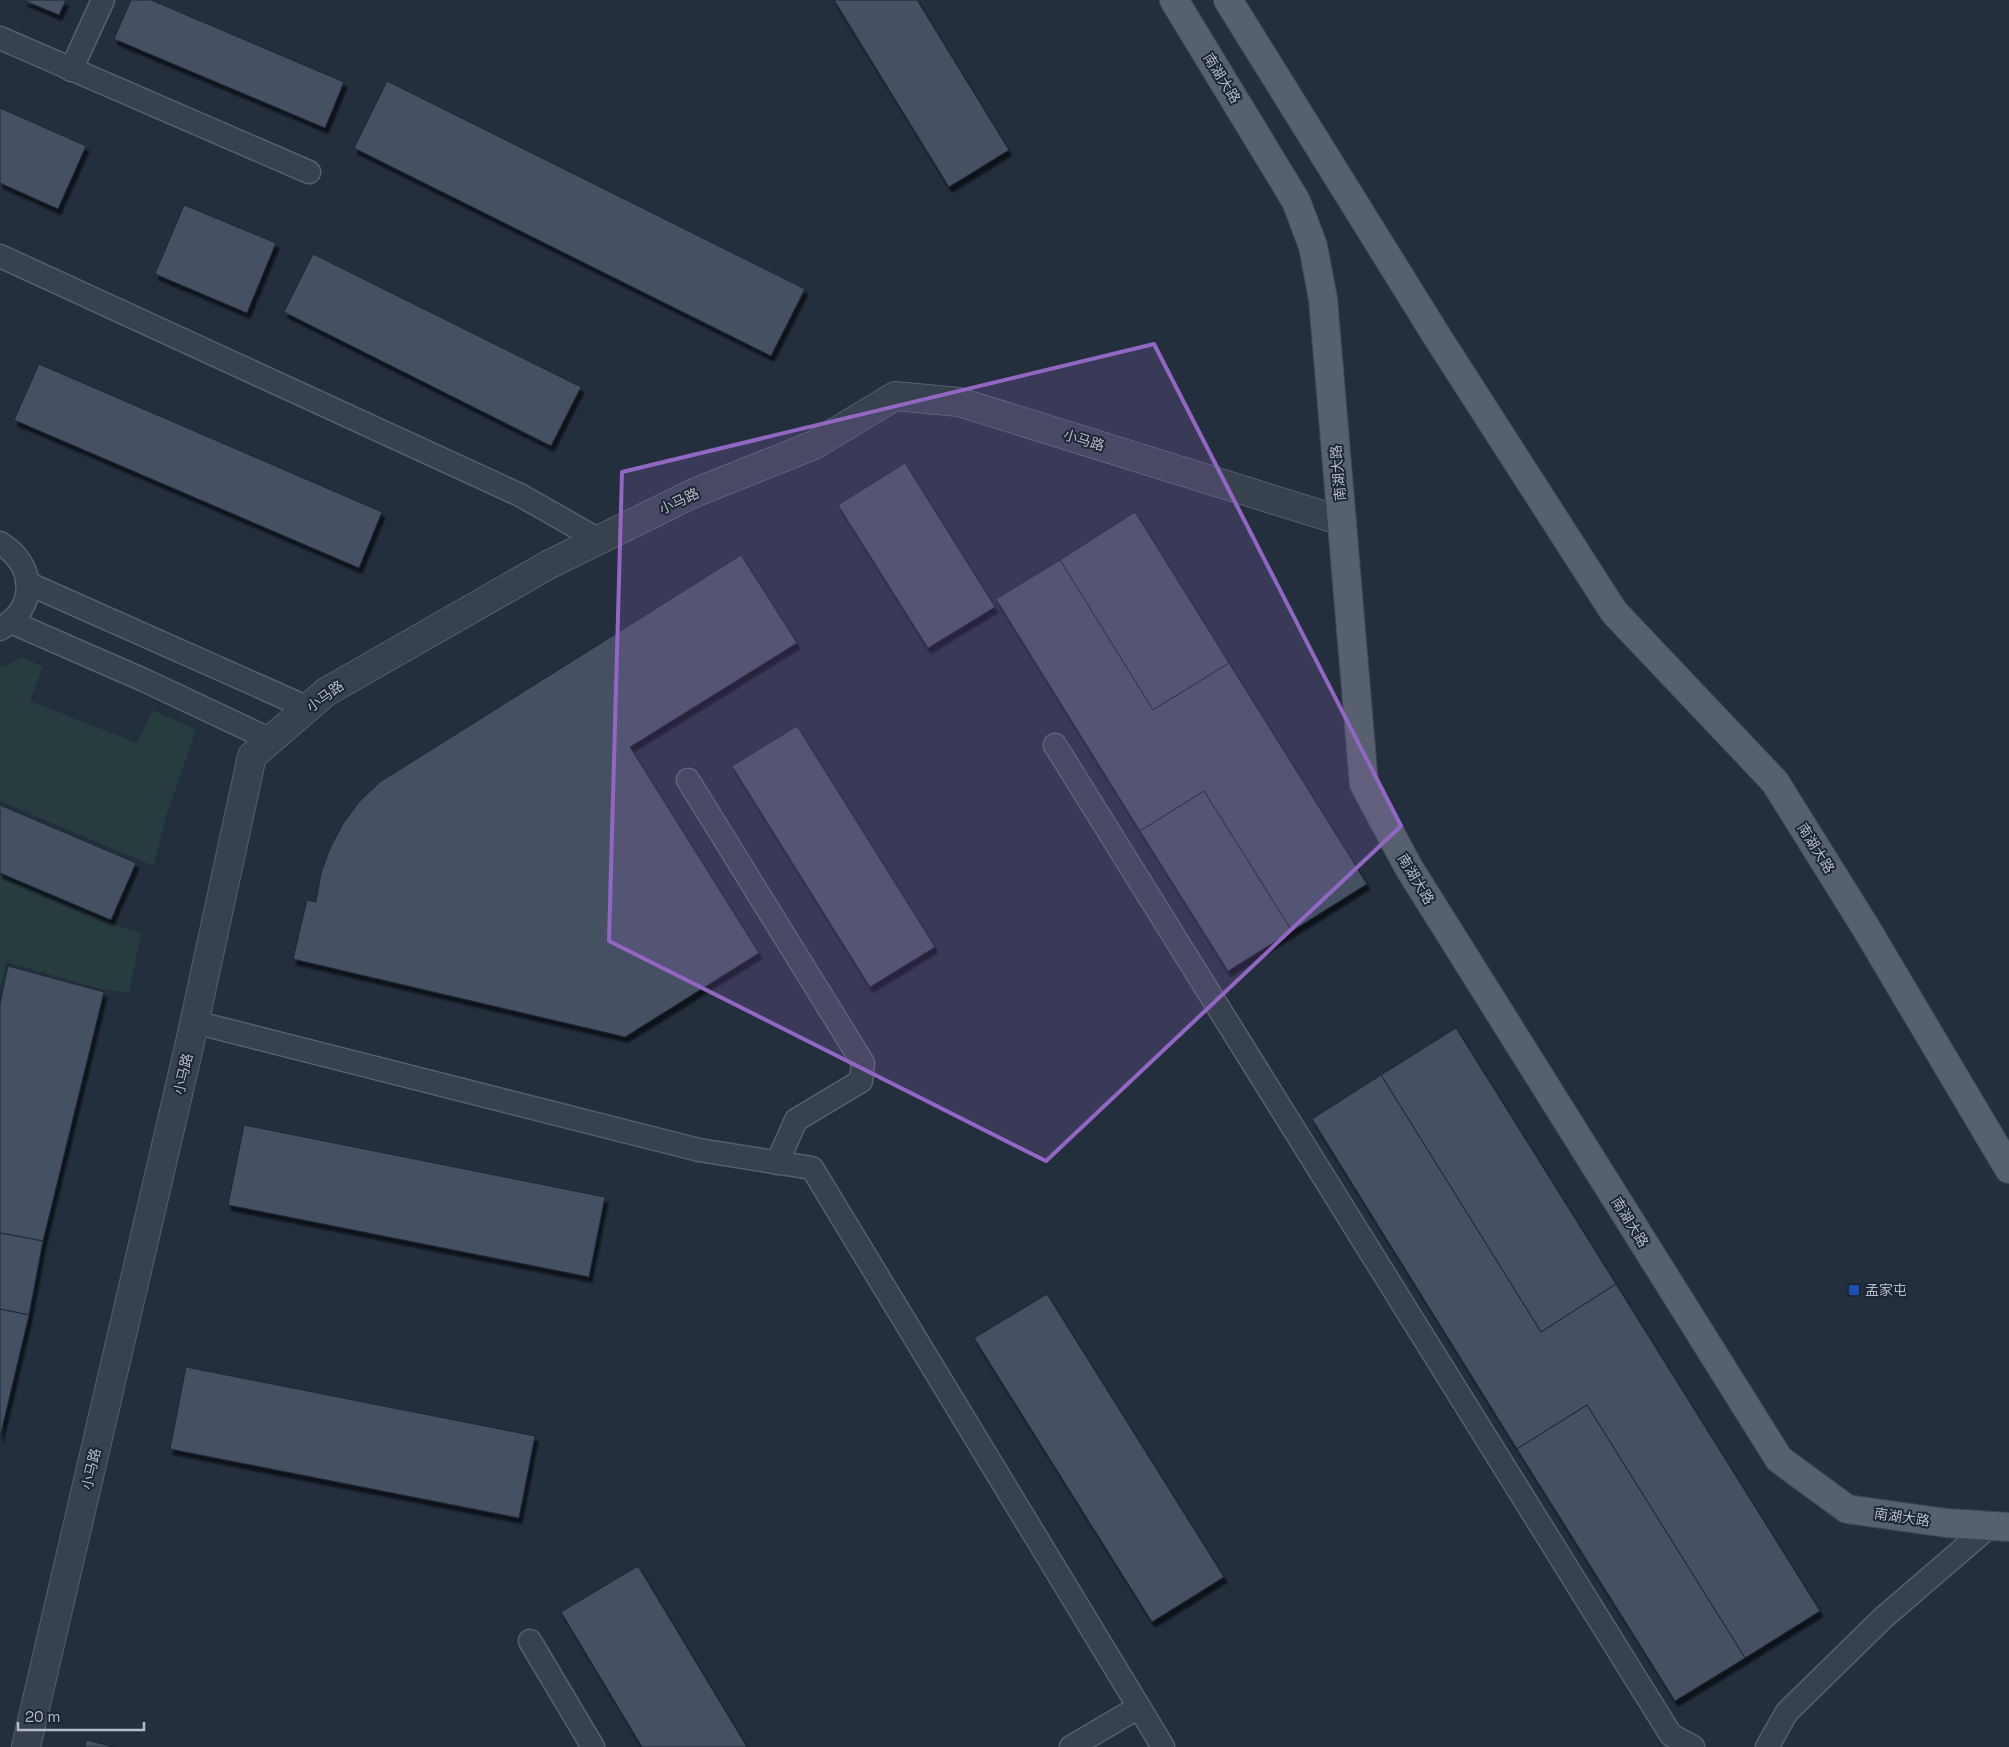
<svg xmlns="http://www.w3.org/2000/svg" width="2009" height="1747" viewBox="0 0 2009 1747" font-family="'Space Grotesk','Noto Sans SC',sans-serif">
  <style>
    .green { fill: #263c3f }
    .building { fill: #455162; stroke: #1f2835; filter: url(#shadow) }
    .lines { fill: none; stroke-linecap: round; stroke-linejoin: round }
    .service-casing { stroke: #565f6c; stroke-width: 25 }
    .tertiary-casing { stroke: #565f6c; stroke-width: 30 }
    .primary-casing { stroke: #414a57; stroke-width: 30 }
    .service { stroke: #38414e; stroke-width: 22 }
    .tertiary { stroke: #38414e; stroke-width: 28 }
    .primary { stroke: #56606e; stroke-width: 28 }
    .marked { fill: #9266c3; fill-opacity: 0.2; stroke: #9266c3; stroke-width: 4; stroke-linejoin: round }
    .transit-dot { fill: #1a4fb4; stroke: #1d2633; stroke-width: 2 }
    .labels { text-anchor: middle; stroke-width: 4; stroke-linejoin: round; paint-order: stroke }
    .street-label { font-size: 14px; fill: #b4bcc9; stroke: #1d2633 }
    .poi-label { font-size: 14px; fill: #b4bcc9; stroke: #1d2633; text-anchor: start }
  </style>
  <defs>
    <filter id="shadow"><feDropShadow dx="3" dy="5.5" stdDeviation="1" flood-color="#0009"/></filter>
  </defs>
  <rect width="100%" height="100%" fill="#242f3e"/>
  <g class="green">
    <path d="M22 657 43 667 30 701 137 743 153 710 196 730 165 819 154 866 0 801V666H5Z"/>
    <path d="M0 875 110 923 141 933 129 992 104 990 6 962 0 989Z"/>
  </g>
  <g class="building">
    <path d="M23 0H66L59 15Z"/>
    <path d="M131 0H151L344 82 325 128 114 39Z"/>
    <path d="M834 0H917L1009 150 949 187Z"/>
    <path d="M387 81 805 289 771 356 354 148Z"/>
    <path d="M0 108 86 146 58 209 0 183Z"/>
    <path d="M184 205 276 243 247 313 155 274Z"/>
    <path d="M313 254 581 387 551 446 284 312Z"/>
    <path d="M39 364 382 512 359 568 14 420Z"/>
    <path d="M905 463 995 607 928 648 838 505Z"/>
    <path d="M1135 512 1229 663 1153 710 1060 560Z"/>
    <path d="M741 555 797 643 630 747 759 953 625 1037 293 959 307 900 316 902 321 873 331 846 344 822 360 801 380 782Z"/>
    <path d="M1060 560 1153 710 1229 663 1367 884 1292 931 1204 791 1140 831 996 599Z"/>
    <path d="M797 726 935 947 870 987 732 766Z"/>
    <path d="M1204 791 1292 931 1228 971 1140 831Z"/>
    <path d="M0 805 136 863 111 920 0 873Z"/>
    <path d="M8 966 104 992 43 1241 0 1233V1004Z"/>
    <path d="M1456 1028 1616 1284 1541 1332 1381 1075Z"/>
    <path d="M1381 1075 1541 1332 1616 1284 1820 1611 1745 1658 1587 1405 1517 1449 1312 1119Z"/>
    <path d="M244 1125 605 1197 589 1277 228 1205Z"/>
    <path d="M0 1233 43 1241 29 1315 0 1309Z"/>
    <path d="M1047 1294 1224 1577 1152 1622 974 1338Z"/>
    <path d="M0 1309 29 1315 0 1437Z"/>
    <path d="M186 1367 535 1436 519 1518 170 1449Z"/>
    <path d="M1587 1405 1745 1658 1675 1701 1517 1449Z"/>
    <path d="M638 1566 747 1747H642L561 1612Z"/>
    <path d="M86 1740 115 1747H85Z"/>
  </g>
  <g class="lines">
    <g class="service-casing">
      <g id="service">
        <path d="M0 38 309 172"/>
        <path d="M71 70 103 0"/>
        <path d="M0 256 520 495 599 540"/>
        <path d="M0 543C36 565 38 607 0 629"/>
        <path d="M27 583 308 708"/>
        <path d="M11 622 146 681 271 740"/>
        <path d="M1055 745 1671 1735 1693 1747"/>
        <path d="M688 780 863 1063 861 1081 796 1120 777 1163"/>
        <path d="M194 1022 699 1150 812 1168 1139 1707"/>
        <path d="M530 1641 593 1747"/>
        <path d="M1071 1747 1139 1707 1163 1747"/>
        <path d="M1767 1747 1787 1712 1883 1618 1991 1525"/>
      </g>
    </g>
    <g class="tertiary-casing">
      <path id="tertiary" d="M26 1747 189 1047 252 756 326 692 548 565 694 493 814 445 895 396 959 402 1342 521"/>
    </g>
    <g class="primary-casing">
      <g id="primary">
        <path d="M1174 0 1296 201 1313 246 1323 299 1364 784 1409 868 1779 1459 1847 1509 1946 1523 2009 1527"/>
        <path d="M1228 0 1438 338 1614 612 1775 782 1866 928 2009 1169"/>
      </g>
    </g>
    <use href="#service" class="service"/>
    <use href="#tertiary" class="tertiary"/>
    <use href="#primary" class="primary"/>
  </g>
  <path class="marked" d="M1154 344 1401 826 1046 1161 609 941 622 472Z"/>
  <rect class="transit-dot" x="1848" y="1284" width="12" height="12" rx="2.5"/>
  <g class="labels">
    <g class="street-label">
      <text transform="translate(1222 78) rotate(58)" y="5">南湖大路</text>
      <text transform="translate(1084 440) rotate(17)" y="5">小马路</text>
      <text transform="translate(1338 473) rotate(-95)" y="5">南湖大路</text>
      <text transform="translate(679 501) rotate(-25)" y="5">小马路</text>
      <text transform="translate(325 696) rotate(-36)" y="5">小马路</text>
      <text transform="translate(1816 848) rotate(58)" y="5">南湖大路</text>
      <text transform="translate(1416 879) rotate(59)" y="5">南湖大路</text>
      <text transform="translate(183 1074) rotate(-77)" y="5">小马路</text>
      <text transform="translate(1630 1222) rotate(58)" y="5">南湖大路</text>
      <text transform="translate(91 1469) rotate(-77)" y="5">小马路</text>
      <text transform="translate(1902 1517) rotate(8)" y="5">南湖大路</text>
    </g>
    <g class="poi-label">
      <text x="1865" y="1295">孟家屯</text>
    </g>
  </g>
  <path d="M18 1722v8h126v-8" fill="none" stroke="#b4bcc9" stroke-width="2.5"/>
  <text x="25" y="1722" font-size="15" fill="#b4bcc9" stroke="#1d2633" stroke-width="4" paint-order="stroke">20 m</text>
</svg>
